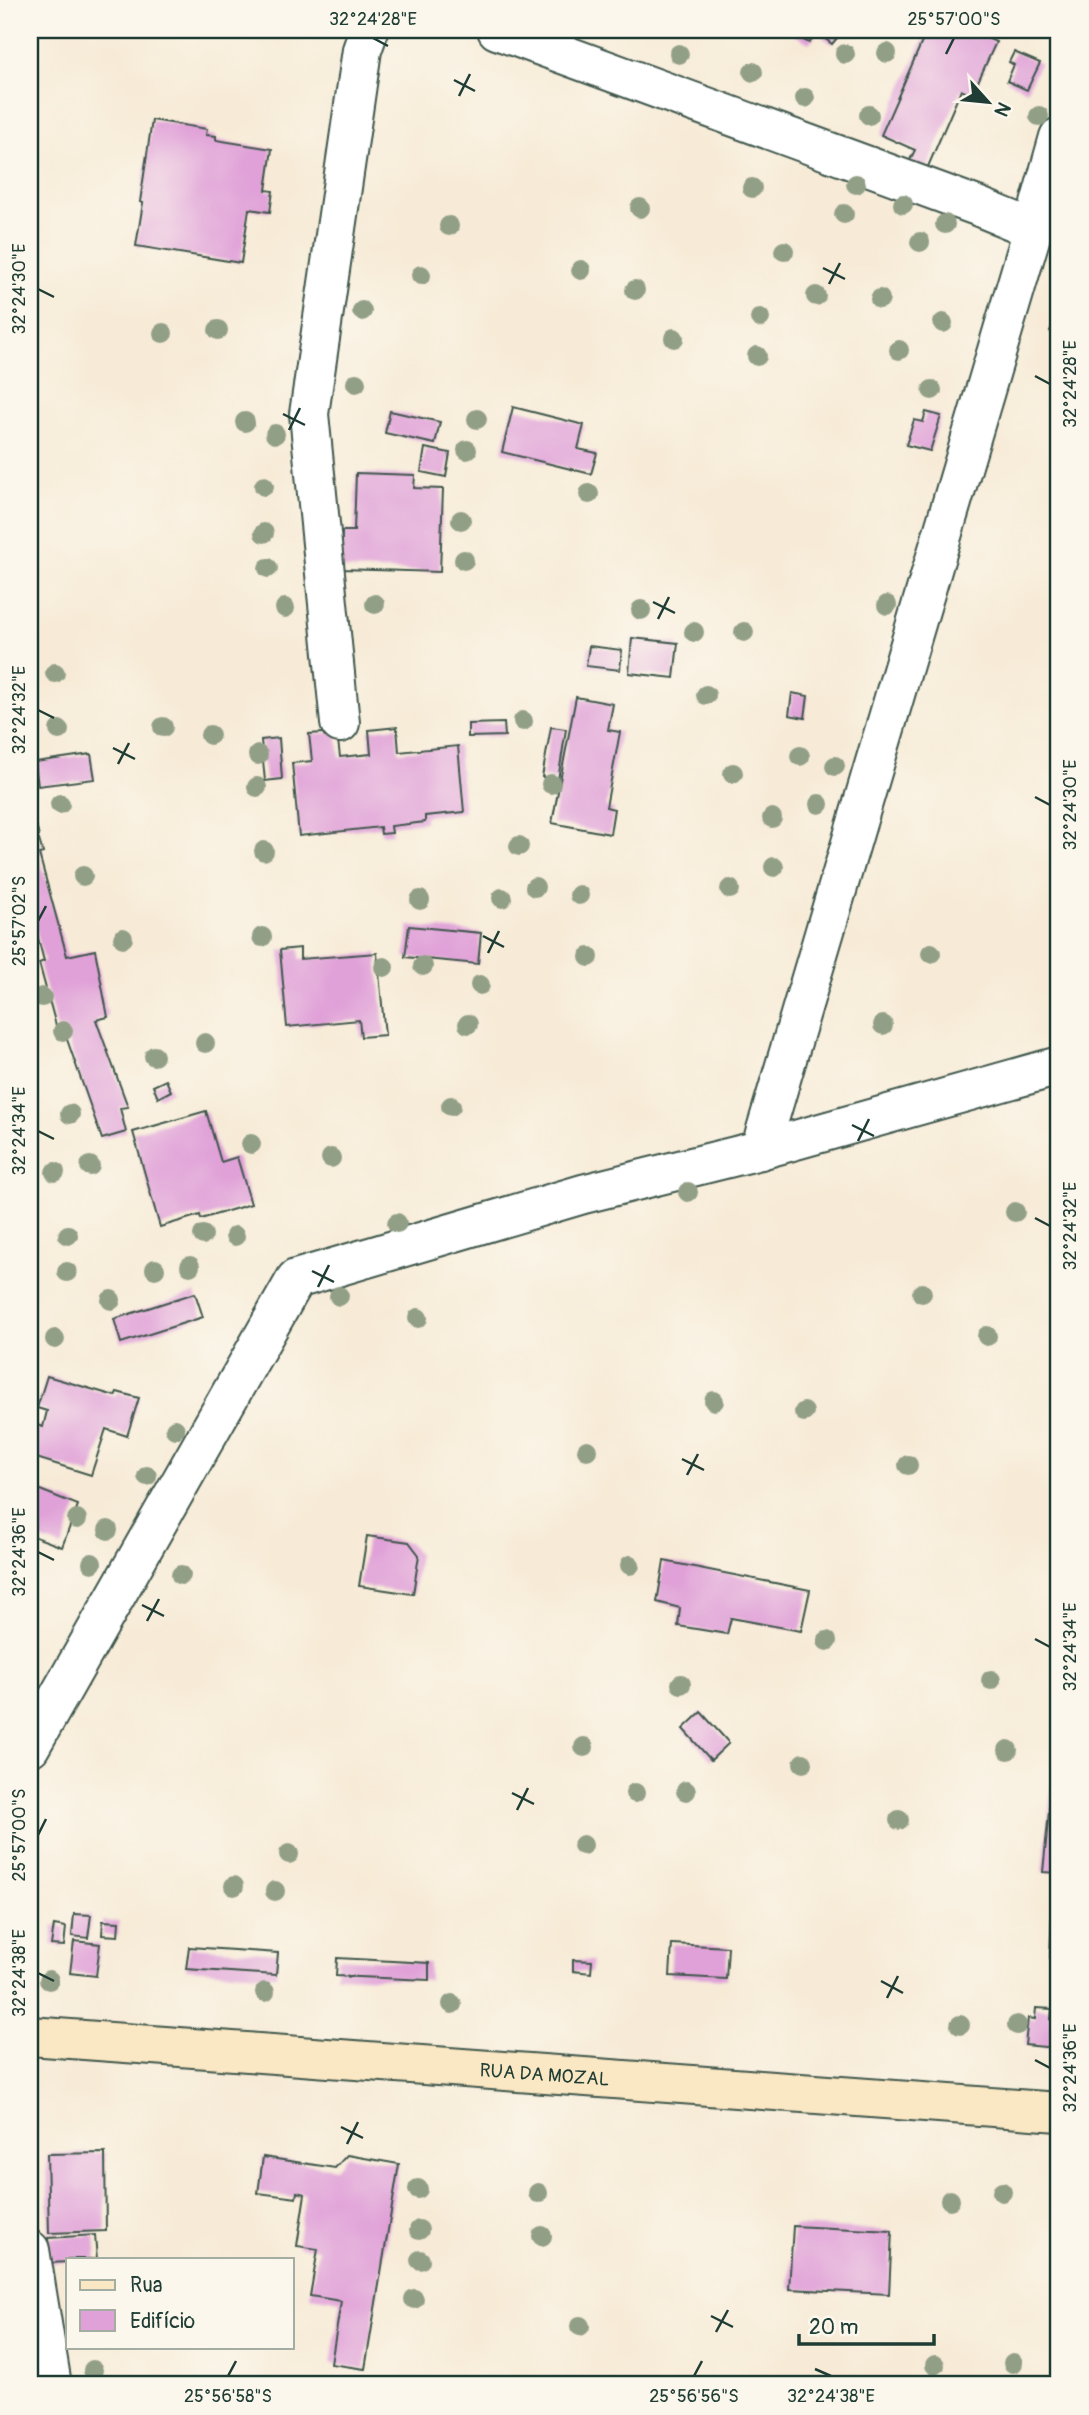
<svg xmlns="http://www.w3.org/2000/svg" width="1089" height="2415" viewBox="0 0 1089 2415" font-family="Pangolin,sans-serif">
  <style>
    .building { fill: #e0a1d8 }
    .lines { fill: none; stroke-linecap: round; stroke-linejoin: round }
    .street-casing { stroke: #3f574c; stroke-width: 42 }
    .secondary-casing { stroke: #3f574c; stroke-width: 42 }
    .street { stroke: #fff; stroke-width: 38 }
    .secondary { stroke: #fae7c3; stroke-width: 38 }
    .tree { fill: #929f87 }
    .ticks { fill: none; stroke: #1f3d34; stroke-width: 2.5 }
    .labels { text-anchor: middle; stroke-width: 5; stroke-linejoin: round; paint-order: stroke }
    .street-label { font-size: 19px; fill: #1f3d34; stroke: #fbf7ec }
    .neatline { fill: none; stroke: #1f3d34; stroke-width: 2.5 }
    .ticks-label { font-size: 18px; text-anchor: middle; fill: #1f3d34 }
  </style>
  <rect width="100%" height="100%" fill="#fbf7ec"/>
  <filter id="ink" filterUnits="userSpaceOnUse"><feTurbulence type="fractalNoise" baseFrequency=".0143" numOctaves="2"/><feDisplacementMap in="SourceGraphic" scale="14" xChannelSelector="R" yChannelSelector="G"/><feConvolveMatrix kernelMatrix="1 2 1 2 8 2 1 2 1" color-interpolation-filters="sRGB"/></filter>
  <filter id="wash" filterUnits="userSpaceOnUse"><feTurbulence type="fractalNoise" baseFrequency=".00686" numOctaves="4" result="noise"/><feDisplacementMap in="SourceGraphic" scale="28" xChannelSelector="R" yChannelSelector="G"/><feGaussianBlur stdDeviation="1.57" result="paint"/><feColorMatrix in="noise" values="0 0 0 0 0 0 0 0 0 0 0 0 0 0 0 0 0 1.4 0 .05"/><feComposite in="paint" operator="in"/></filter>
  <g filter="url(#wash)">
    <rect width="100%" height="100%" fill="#f7ebd7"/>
    <g id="blocks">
      <g class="building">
        <path d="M785 30H844L832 44 818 33 809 43Z"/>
        <path d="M913 30H969L996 42 972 95 961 90 927 169 909 162 915 150 881 135 925 35Z"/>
        <path d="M1014 52 1040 63 1027 90 1007 81 1014 65 1009 62Z"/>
        <path d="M152 120 207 129 206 135 216 136V140L272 149 266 190 273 191 270 212 249 209 241 263 136 246 143 203 140 202Z"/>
        <path d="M1059 313V336L1050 331Z"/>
        <path d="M513 407 584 425 578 449 597 453 591 474 502 452Z"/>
        <path d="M390 411 440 422 435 444 385 433Z"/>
        <path d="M926 412 941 416 930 451 906 445 914 420 923 422Z"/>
        <path d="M425 448 450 453 446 477 421 472Z"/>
        <path d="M356 473 415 475 414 488 443 489 440 572 341 569 342 531H354Z"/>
        <path d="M632 638 678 643 674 678 629 673Z"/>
        <path d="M589 646 622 650 620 670 586 666Z"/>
        <path d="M792 693 808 696 805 718 789 715Z"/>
        <path d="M576 697 613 704 608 730 620 732 606 807 614 809 610 834 552 823Z"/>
        <path d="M504 723 505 736 468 737V724Z"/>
        <path d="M397 727 399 752 458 746 464 812 425 816V822L391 826 392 833 381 834 380 827 299 836 292 763 312 761 309 734 337 732 340 757 371 754 369 730Z"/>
        <path d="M551 727 566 729 558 780 542 777Z"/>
        <path d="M279 738 282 779 265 781 261 740Z"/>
        <path d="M91 754 95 779 38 786 35 762Z"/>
        <path d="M31 805 39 836 30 838V806Z"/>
        <path d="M39 840 43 853 39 854 67 956 95 950 108 1017 96 1020 128 1107 120 1108 126 1132 102 1139 63 1028 57 1029 39 963 44 961 30 908V842Z"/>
        <path d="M409 926 481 933 478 964 405 957Z"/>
        <path d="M300 948V959L377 953 385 1035 361 1037 359 1020 287 1027 280 950Z"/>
        <path d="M166 1080 171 1091 158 1098 153 1086Z"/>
        <path d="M206 1111 221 1162 237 1157 251 1204 201 1219 200 1215 160 1227 133 1132Z"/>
        <path d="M195 1293 203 1317 121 1343 114 1319Z"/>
        <path d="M47 1376 115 1396 117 1392 139 1398 127 1436 106 1429 91 1475 30 1456V1423L43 1427 47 1411 37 1408Z"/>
        <path d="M30 1486 78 1505 62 1547 33 1536H30Z"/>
        <path d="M367 1536 409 1542 419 1555 413 1594 359 1586Z"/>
        <path d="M664 1561 810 1590 801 1631 731 1618 727 1634 678 1626 680 1608 657 1602Z"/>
        <path d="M701 1712 729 1743 711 1760 683 1729Z"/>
        <path d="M1052 1781 1059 1782V1873L1043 1872Z"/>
        <path d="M1052 1911H1059V1958H1050Z"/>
        <path d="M74 1914 91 1915 88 1938 72 1936Z"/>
        <path d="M103 1921 119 1922 118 1936 102 1935Z"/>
        <path d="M54 1925 66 1927 64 1946 51 1945Z"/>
        <path d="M74 1941 100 1944 96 1976 70 1973Z"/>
        <path d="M672 1944 728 1947 726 1979 670 1976Z"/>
        <path d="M189 1947 278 1953 276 1975 186 1969Z"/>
        <path d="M337 1958 429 1963V1980L336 1976Z"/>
        <path d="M573 1960 592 1961 591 1973 573 1971Z"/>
        <path d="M1036 2008 1052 2009 1051 2020 1058 2021 1055 2048 1025 2045 1028 2018 1035 2019Z"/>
        <path d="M105 2153 106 2231 49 2233 47 2154Z"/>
        <path d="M347 2155 399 2164 365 2369 331 2364 341 2301 310 2296 318 2249 297 2246 305 2194 297 2192 296 2198 258 2193 263 2157 335 2168Z"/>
        <path d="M793 2226 892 2231 889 2294 789 2289Z"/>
        <path d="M95 2235 97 2259H68V2262L50 2263 48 2238Z"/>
      </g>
    </g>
  </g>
  <g filter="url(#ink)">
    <use href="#blocks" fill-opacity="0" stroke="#3f574c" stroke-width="2"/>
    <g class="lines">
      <g class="street-casing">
        <g id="street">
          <path d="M497 30 977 206 1033 229 760 1150"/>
          <path d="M1033 229 1059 137"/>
          <path d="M340 723 309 414 362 50 369 30"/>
          <path d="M30 1747 296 1279 583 1194 760 1150 1059 1066"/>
          <path d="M30 2250 52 2385"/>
        </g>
      </g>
      <g class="secondary-casing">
        <g id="secondary">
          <path id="s1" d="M30 2036 1059 2112"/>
        </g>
      </g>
      <use href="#street" class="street"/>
      <use href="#secondary" class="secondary"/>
    </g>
    <g class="tree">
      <circle cx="887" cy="53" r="10"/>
      <circle cx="679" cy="54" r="10"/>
      <circle cx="845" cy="54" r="10"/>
      <circle cx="753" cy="72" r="10"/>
      <circle cx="805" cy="98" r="10"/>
      <circle cx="869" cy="115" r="10"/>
      <circle cx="1039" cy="116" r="10"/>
      <circle cx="856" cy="184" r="10"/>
      <circle cx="752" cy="188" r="10"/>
      <circle cx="903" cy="204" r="10"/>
      <circle cx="640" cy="208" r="10"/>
      <circle cx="844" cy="214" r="10"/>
      <circle cx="945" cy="224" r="10"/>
      <circle cx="449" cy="226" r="10"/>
      <circle cx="920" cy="242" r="10"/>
      <circle cx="784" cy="251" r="10"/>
      <circle cx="581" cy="270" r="10"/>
      <circle cx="421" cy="275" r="10"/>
      <circle cx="635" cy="290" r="10"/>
      <circle cx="816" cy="296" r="10"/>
      <circle cx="880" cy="299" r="10"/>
      <circle cx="362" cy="311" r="10"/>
      <circle cx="760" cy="318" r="10"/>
      <circle cx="943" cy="323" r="10"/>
      <circle cx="218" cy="330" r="10"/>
      <circle cx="163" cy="333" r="10"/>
      <circle cx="674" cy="338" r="10"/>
      <circle cx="899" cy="350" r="10"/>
      <circle cx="757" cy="356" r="10"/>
      <circle cx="356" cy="383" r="10"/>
      <circle cx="932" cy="390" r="10"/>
      <circle cx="477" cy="419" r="10"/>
      <circle cx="245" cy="422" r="10"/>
      <circle cx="275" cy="434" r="10"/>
      <circle cx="467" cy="450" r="10"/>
      <circle cx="264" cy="486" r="10"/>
      <circle cx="589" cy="494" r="10"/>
      <circle cx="461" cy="520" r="10"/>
      <circle cx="264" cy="533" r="10"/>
      <circle cx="464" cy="560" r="10"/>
      <circle cx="268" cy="568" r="10"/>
      <circle cx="375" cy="604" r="10"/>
      <circle cx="887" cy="605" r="10"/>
      <circle cx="285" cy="608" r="10"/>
      <circle cx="641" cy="610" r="10"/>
      <circle cx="694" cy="632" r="10"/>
      <circle cx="744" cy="632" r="10"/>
      <circle cx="55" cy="673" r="10"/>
      <circle cx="706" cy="695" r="10"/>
      <circle cx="523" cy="721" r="10"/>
      <circle cx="163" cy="727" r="10"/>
      <circle cx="59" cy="730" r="10"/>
      <circle cx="210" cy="735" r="10"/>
      <circle cx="258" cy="755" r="10"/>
      <circle cx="800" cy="756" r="10"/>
      <circle cx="835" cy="766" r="10"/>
      <circle cx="733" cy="773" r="10"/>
      <circle cx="551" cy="784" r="10"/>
      <circle cx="257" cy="787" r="10"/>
      <circle cx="60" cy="804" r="10"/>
      <circle cx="819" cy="804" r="10"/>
      <circle cx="772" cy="818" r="10"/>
      <circle cx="519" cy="846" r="10"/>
      <circle cx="264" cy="851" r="10"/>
      <circle cx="774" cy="867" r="10"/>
      <circle cx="83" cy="876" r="10"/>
      <circle cx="535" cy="887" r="10"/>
      <circle cx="730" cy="889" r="10"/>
      <circle cx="579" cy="895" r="10"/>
      <circle cx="502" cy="898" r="10"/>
      <circle cx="420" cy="900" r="10"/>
      <circle cx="262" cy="937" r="10"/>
      <circle cx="123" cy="938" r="10"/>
      <circle cx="931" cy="953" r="10"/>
      <circle cx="589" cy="957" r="10"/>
      <circle cx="423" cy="966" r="10"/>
      <circle cx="384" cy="967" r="10"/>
      <circle cx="480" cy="985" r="10"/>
      <circle cx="42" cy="997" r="10"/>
      <circle cx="468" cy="1024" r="10"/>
      <circle cx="883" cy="1025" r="10"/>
      <circle cx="63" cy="1031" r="10"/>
      <circle cx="205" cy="1043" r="10"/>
      <circle cx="154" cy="1056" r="10"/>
      <circle cx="451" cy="1106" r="10"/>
      <circle cx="70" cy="1114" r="10"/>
      <circle cx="251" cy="1144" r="10"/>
      <circle cx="331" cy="1158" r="10"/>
      <circle cx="90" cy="1166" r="10"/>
      <circle cx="55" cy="1172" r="10"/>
      <circle cx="688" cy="1192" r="10"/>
      <circle cx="1015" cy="1212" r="10"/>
      <circle cx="397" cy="1223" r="10"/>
      <circle cx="68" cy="1235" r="10"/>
      <circle cx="203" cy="1235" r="10"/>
      <circle cx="235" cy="1236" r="10"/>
      <circle cx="190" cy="1266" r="10"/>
      <circle cx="155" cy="1269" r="10"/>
      <circle cx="67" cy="1272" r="10"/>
      <circle cx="922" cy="1293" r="10"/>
      <circle cx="339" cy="1296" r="10"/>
      <circle cx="111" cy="1300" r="10"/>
      <circle cx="418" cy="1318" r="10"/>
      <circle cx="987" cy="1336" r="10"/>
      <circle cx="55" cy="1339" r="10"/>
      <circle cx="714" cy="1401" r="10"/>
      <circle cx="804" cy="1412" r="10"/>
      <circle cx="175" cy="1429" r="10"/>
      <circle cx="587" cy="1450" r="10"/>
      <circle cx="908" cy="1465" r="10"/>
      <circle cx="147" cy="1476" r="10"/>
      <circle cx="77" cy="1519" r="10"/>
      <circle cx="108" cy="1530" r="10"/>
      <circle cx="92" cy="1563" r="10"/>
      <circle cx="630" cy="1565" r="10"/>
      <circle cx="181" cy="1575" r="10"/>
      <circle cx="827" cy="1641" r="10"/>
      <circle cx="991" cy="1680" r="10"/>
      <circle cx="681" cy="1684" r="10"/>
      <circle cx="584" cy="1747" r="10"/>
      <circle cx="1008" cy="1750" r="10"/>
      <circle cx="803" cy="1763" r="10"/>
      <circle cx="686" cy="1791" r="10"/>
      <circle cx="635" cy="1793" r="10"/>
      <circle cx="899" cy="1820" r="10"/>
      <circle cx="583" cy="1845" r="10"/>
      <circle cx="289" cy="1854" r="10"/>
      <circle cx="234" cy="1886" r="10"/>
      <circle cx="275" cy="1891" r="10"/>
      <circle cx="49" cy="1980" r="10"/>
      <circle cx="265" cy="1992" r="10"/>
      <circle cx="452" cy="2004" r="10"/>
      <circle cx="960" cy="2025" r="10"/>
      <circle cx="1017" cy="2025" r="10"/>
      <circle cx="418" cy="2189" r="10"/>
      <circle cx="1002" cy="2192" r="10"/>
      <circle cx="538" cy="2193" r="10"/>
      <circle cx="950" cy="2200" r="10"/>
      <circle cx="419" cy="2230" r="10"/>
      <circle cx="542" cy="2236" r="10"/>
      <circle cx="420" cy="2260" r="10"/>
      <circle cx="414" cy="2299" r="10"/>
      <circle cx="580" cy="2326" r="10"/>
      <circle cx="1013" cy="2363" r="10"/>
      <circle cx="935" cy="2365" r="10"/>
      <circle cx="93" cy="2370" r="10"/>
    </g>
  </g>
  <path class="ticks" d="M373 38 388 46M946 54 954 38M454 80 475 91M459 96 470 74M823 268 845 279M829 284 840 263M38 289 54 297M1035 376 1050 384M283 414 305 425M289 430 300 408M653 602 675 613M658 619 669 597M38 710 54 718M113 748 135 759M118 764 129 743M1035 797 1050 805M38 921 46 906M483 936 504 947M488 953 499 931M852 1125 874 1136M38 1131 54 1139M858 1141 869 1119M1035 1218 1050 1226M312 1271 334 1282M318 1287 329 1265M682 1459 704 1470M687 1475 698 1454M38 1552 54 1560M142 1605 164 1616M147 1621 159 1599M1035 1639 1050 1647M512 1793 534 1804M517 1810 528 1788M38 1835 46 1819M38 1973 54 1981M881 1981 903 1993M887 1998 898 1976M1035 2060 1050 2068M341 2127 363 2138M347 2144 358 2122M711 2316 733 2327M716 2332 728 2310M815 2369 831 2376M228 2376 236 2361M694 2376 702 2361"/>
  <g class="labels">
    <g class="street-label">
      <text dy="7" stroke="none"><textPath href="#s1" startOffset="516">RUA DA MOZAL</textPath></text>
    </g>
  </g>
  <rect width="1089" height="2415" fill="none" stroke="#fbf7ec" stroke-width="77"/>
  <rect x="66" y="2258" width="228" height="91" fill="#fbf7ec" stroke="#a3ada2" stroke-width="2"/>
  <rect x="80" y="2280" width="35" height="10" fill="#fae7c3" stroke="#a3ada2" stroke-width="2"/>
  <text x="130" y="2292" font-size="21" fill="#1f3d34">Rua</text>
  <rect x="80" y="2310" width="35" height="21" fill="#e0a1d8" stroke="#a3ada2" stroke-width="2"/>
  <text x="130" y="2328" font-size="21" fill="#1f3d34">Edifício</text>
  <g transform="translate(988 102) rotate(117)" stroke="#fbf7ec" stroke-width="5" paint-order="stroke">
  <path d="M0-5L12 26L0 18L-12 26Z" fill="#1f3d34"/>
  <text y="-10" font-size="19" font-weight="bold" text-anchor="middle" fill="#1f3d34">N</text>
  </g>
  <path d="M799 2334v10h135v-10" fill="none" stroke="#1f3d34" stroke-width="3.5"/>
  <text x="809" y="2334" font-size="21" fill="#1f3d34" stroke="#fbf7ec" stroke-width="5" paint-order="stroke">20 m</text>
  <rect x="38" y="38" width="1012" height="2338" class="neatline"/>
  <g class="ticks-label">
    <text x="373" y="25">32°24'28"E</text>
    <text x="954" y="25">25°57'00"S</text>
    <text transform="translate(19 289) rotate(-90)" y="6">32°24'30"E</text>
    <text transform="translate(1070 384) rotate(-90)" y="6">32°24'28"E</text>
    <text transform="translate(19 710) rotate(-90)" y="6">32°24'32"E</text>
    <text transform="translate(1070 805) rotate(-90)" y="6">32°24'30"E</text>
    <text transform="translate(19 921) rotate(-90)" y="6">25°57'02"S</text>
    <text transform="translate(19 1131) rotate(-90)" y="6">32°24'34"E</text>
    <text transform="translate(1070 1226) rotate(-90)" y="6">32°24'32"E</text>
    <text transform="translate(19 1552) rotate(-90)" y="6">32°24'36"E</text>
    <text transform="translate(1070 1647) rotate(-90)" y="6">32°24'34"E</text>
    <text transform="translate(19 1835) rotate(-90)" y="6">25°57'00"S</text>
    <text transform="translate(19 1973) rotate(-90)" y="6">32°24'38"E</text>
    <text transform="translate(1070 2068) rotate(-90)" y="6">32°24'36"E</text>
    <text x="228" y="2402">25°56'58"S</text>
    <text x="694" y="2402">25°56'56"S</text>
    <text x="831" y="2402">32°24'38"E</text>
  </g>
</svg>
